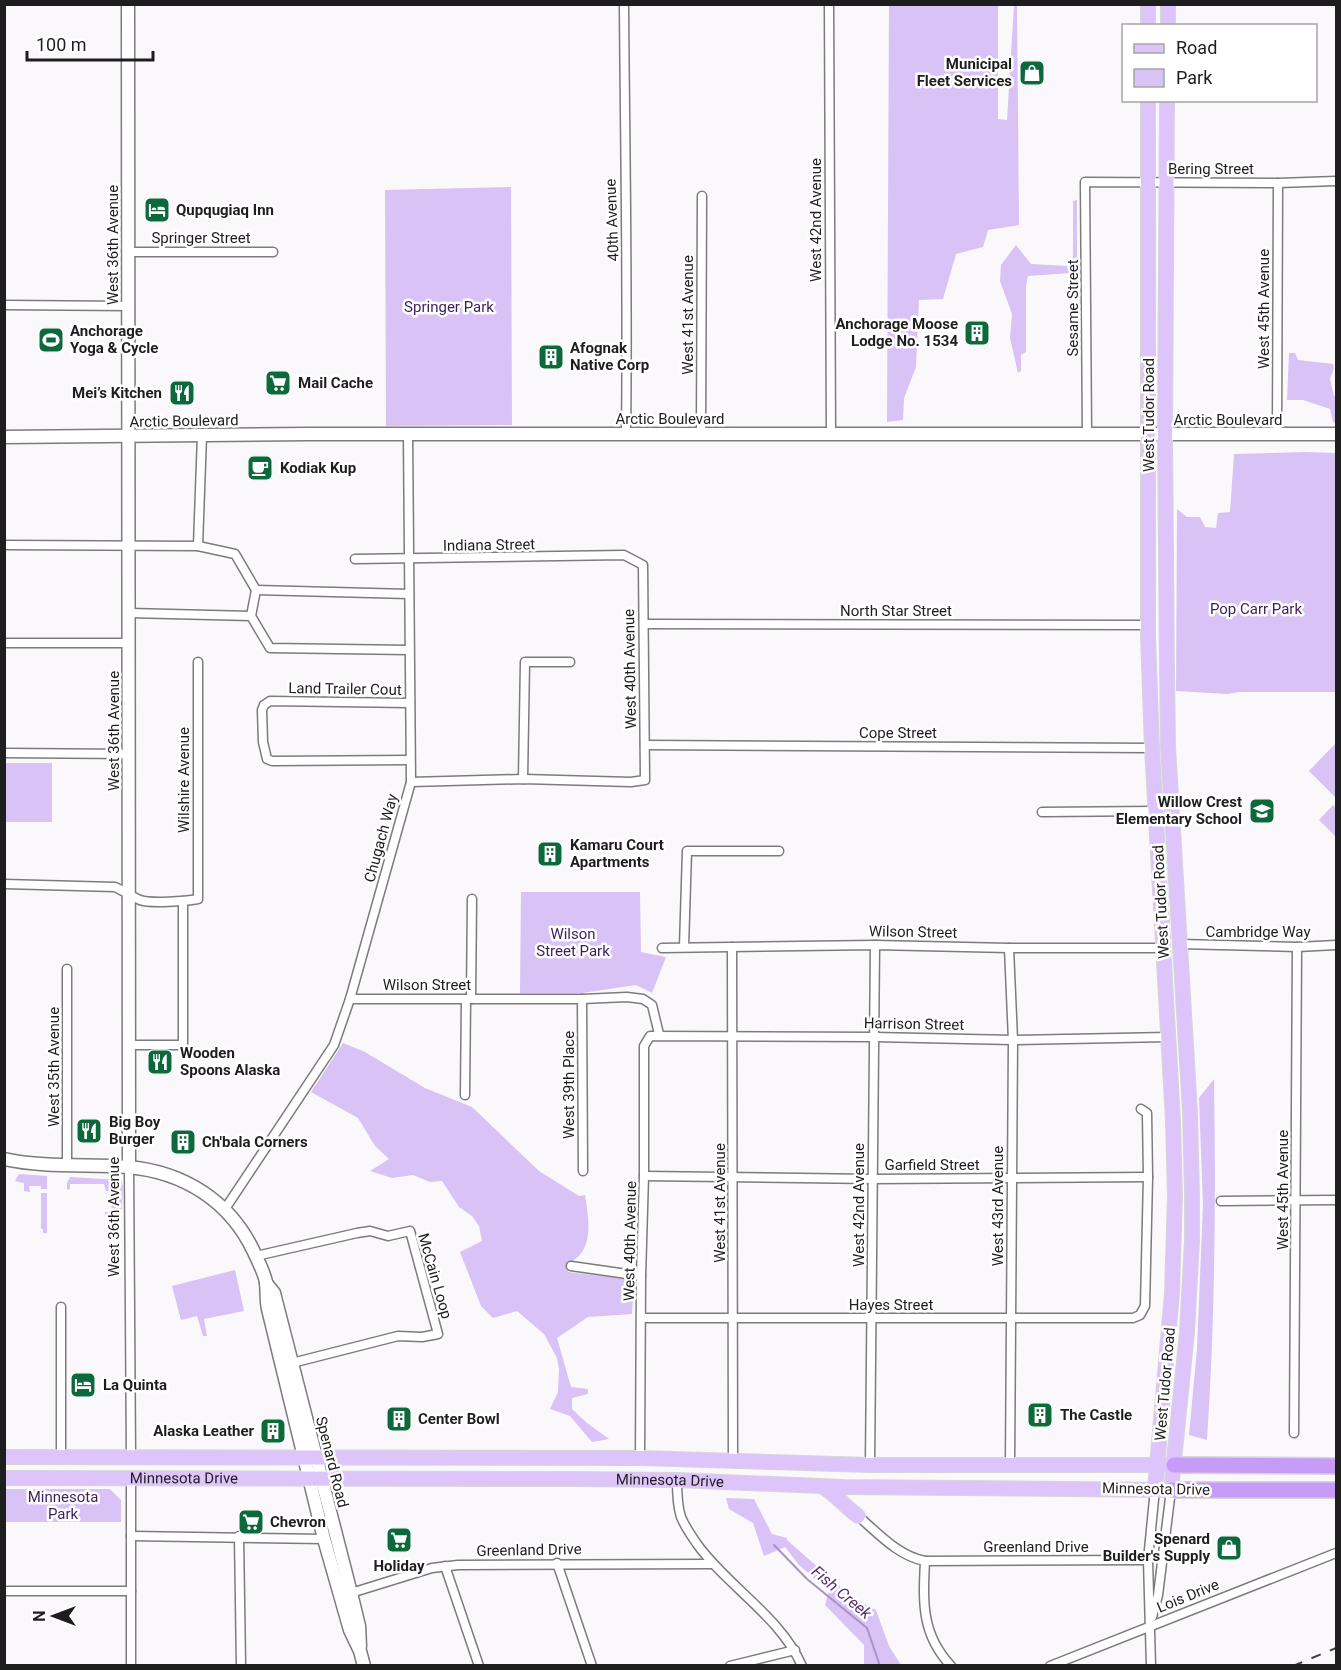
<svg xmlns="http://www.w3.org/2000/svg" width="1341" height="1670" viewBox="0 0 1341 1670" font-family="Roboto,sans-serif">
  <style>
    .green { fill: #d9c2f6 }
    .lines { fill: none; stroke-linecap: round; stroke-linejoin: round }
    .stream { stroke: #a992c6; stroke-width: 2 }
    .minor-casing { stroke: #7c7b7e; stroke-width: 11 }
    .secondary-casing { stroke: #7c7b7e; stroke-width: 15 }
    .primary-casing { stroke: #d7d6d7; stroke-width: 16 }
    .motorway-casing { stroke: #d7d6d7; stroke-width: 18 }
    .minor { stroke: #fff; stroke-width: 8 }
    .secondary { stroke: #fff; stroke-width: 12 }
    .primary { stroke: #ddc4fb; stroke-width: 14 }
    .motorway { stroke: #c79cf9; stroke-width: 15 }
    .rail { stroke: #414041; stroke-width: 2; stroke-dasharray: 10 10; stroke-linecap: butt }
    .labels { text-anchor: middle; stroke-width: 5; stroke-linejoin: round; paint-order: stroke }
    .poi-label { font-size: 15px; font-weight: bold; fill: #1f1e1f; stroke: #fff; text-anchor: start }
    .street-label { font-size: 15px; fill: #1f1e1f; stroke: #fff }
    .park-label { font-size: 15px; fill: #3e1e5c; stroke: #fff }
    .water-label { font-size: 16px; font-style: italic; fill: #4f2f6e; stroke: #fff }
  </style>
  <rect width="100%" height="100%" fill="#faf8fb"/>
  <g class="green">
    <path d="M889 5H998V119L1007 120 1014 5H1017L1019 225 988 230 983 247 956 254 943 299 919 300 916 367 904 398 903 420 887 422Z"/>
    <path d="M511 187 512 425 386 426 385 190Z"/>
    <path d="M1077 200V275L1071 273 1028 276 1026 286V352L1021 355V371L1018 373 1010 338 1012 314 1000 281 1001 265 1016 245 1031 264 1068 266 1073 260V201Z"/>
    <path d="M1289 353H1295L1298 360 1333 364 1334 368 1330 379 1334 396H1336V423L1333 422 1330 409 1303 400H1287Z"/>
    <path d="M1306 452 1336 453V692H1239L1227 694 1176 691 1177 509 1187 517H1200L1205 527 1216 528 1218 513 1230 512 1234 454Z"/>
    <path d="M1336 743V798L1309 771Z"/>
    <rect x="5" y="763" width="47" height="59"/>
    <path d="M1333 805 1336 808V837L1319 820Z"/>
    <path d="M521 892H640L641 952 666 957 652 993 636 985 582 993H520Z"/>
    <path d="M343 1043 365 1052 425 1088 472 1107 539 1171 579 1196 585 1195C589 1221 595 1252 567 1264L568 1272 634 1280 632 1314 588 1317 557 1338 571 1387 588 1389V1394L572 1398V1409L587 1423 609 1439 592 1442 570 1416 550 1409 558 1392 559 1369 557 1358 544 1334 517 1311 493 1318 481 1306 460 1252 482 1241 479 1226 472 1216 459 1207 442 1181 430 1182 413 1175 392 1178 370 1171 389 1159 375 1146 358 1118 311 1092Z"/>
    <path d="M1214 1079C1216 1199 1215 1320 1207 1440L1189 1435 1197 1349 1203 1205 1199 1098Z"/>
    <path d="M19 1174 47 1176V1189H41V1186H29L30 1192 24 1191V1183L15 1181Z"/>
    <path d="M70 1177 121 1180 123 1186 122 1209 116 1215H105V1212H112L111 1191H106L104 1184H70V1189L67 1190V1183Z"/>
    <path d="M41 1193H47V1233H43V1229H41Z"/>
    <path d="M235 1270 244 1311 204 1319 207 1336H203L197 1316 181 1320 172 1286Z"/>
    <path d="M5 1489H110L121 1500V1522H5Z"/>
    <path d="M726 1498 754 1499 772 1534 787 1538V1540L852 1597 876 1610 889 1646 901 1665H864V1645L825 1605 829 1591 799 1565 785 1547 764 1556 753 1523 729 1509Z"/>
  </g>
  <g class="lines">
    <path class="stream" d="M774 1545 807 1579 867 1628 880 1666"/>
    <g class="minor-casing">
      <g id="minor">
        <path d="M624 4C625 148 628 291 626 435"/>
        <path d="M829 4 831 435"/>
        <path d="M128 252H273"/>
        <path d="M4 305 128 306"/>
        <path d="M1087 434 1085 182 1278 183 1336 181"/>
        <path d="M701 435 702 196"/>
        <path d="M1277 435 1278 183"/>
        <path d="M4 545 198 546 235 554 256 590 251 616"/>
        <path d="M198 546 202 435"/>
        <path d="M355 559 624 555 643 565 645 780 631 782 523 779 411 782"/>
        <path d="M256 590 409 594"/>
        <path d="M129 613 251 616 270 648 409 650"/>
        <path d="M644 624 1149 625"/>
        <path d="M4 643H129"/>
        <path d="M410 703 270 701 264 705 262 710 263 742 267 759 272 761 410 760"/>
        <path d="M645 745 1152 748"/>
        <path d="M4 753 129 754"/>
        <path d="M523 779 525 662H570"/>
        <path d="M1042 812 1155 811"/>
        <path d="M4 884 115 887C124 891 132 897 140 900 151 904 186 901 198 899V662"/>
        <path d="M1179 944 1297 947 1336 945"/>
        <path d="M684 947 687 851H779"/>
        <path d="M732 947 733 1460"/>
        <path d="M662 948 875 945 1009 948H1163"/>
        <path d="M1009 948 1013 1040 1010 1465"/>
        <path d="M350 999H582L627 997 643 999 652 1005 659 1034"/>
        <path d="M471 999 472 899"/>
        <path d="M582 999 583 1171"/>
        <path d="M129 1045H183V901"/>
        <path d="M465 1095 466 999"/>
        <path d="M67 1165V969"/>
        <path d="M129 1167 131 1457"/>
        <path d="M644 1176 873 1179 1148 1177"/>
        <path d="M1221 1201 1336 1200"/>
        <path d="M225 1209 334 1045 350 999 411 782 408 435"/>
        <path d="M256 1256 357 1233 370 1231 388 1236 410 1231 438 1334 422 1337 398 1336 292 1363"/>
        <path d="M571 1266 641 1276"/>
        <path d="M61 1307V1457"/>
        <path d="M642 1318H1133L1140 1315 1145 1306 1148 1177 1147 1113 1141 1109"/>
        <path d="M1294 1433 1297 947"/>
        <path d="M640 1458 641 1276 644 1176V1046L650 1036 874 1037 1013 1040 1168 1037"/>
        <path d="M870 1465 875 945"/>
        <path d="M677 1480C677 1492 677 1505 681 1517 685 1527 691 1535 697 1544 728 1587 780 1616 802 1666"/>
        <path d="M858 1516C878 1533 898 1556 925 1561 923 1602 921 1634 951 1666"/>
        <path d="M131 1536 324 1539"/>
        <path d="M239 1536 241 1666"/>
        <path d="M925 1561 1148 1560"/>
        <path d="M557 1563 592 1666"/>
        <path d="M445 1566 479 1666"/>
        <path d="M4 1591H131"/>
        <path d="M351 1593 432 1568 458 1565 711 1564"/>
        <path d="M1152 1617 1158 1595 1171 1490"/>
        <path d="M131 1666V1479"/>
        <path d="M730 1666 795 1650"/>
        <path d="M1050 1666 1336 1553"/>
        <path d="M1151 1666 1148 1560 1155 1489"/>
      </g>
    </g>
    <g class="secondary-casing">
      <g id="secondary">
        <path d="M128 4 129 1167"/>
        <path d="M4 437 309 434H1336"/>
        <path d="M4 1159C45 1168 87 1164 128 1167 184 1172 230 1201 254 1252 258 1261 264 1272 266 1282 267 1291 266 1300 268 1309L324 1539 350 1630 360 1651 364 1666"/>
        <path d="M266 1283 274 1293 352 1597 359 1626 360 1646"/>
      </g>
    </g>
    <g class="primary-casing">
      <g id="primary">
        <path d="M1148 4V26"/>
        <path d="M1168 26V4"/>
        <path d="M1148 100V636L1152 748 1173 1121 1175 1196 1172 1293 1155 1489"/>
        <path d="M4 1457 640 1458 870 1465H1163"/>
        <path id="s1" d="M4 1478 576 1479 677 1480 843 1487 1171 1490 1187 1332 1192 1240V1196L1190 1112 1168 747 1167 670 1165 434 1167 100"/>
        <path d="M823 1487C837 1495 845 1507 858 1516"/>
      </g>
    </g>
    <g class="motorway-casing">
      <g id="motorway">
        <path d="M1174 1465 1336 1466"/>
        <path d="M1171 1490H1336"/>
      </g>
    </g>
    <use href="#minor" class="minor"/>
    <use href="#secondary" class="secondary"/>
    <use href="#primary" class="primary"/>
    <use href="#motorway" class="motorway"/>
    <path class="rail" d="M1293 1666 1336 1648"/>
  </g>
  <defs>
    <g id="shop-square" transform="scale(1.35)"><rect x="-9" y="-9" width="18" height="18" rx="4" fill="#0d683b" stroke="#fff"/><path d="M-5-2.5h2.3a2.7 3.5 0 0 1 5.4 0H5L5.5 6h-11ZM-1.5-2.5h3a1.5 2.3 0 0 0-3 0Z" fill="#fff"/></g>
    <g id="hotel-square" transform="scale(1.35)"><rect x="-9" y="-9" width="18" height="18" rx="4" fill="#0d683b" stroke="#fff"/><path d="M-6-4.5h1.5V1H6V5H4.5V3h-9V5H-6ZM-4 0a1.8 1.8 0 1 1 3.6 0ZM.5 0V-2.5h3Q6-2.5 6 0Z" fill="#fff"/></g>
    <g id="building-square" transform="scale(1.35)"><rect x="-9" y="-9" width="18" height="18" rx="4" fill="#0d683b" stroke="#fff"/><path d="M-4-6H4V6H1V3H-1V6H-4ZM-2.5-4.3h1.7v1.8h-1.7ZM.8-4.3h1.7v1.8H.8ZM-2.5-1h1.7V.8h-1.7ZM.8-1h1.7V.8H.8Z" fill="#fff"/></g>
    <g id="stadium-square" transform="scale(1.35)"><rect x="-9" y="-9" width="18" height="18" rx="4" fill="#0d683b" stroke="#fff"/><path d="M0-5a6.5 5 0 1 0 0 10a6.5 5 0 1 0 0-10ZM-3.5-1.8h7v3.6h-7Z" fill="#fff"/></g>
    <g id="supermarket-square" transform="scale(1.35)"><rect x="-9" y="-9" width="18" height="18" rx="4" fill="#0d683b" stroke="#fff"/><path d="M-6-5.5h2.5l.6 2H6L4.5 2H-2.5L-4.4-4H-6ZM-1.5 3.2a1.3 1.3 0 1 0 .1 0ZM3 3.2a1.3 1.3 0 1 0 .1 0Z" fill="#fff"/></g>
    <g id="restaurant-square" transform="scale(1.35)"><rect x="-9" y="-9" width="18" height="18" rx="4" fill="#0d683b" stroke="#fff"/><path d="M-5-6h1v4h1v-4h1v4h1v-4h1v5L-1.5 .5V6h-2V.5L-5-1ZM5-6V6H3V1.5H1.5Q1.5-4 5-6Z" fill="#fff"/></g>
    <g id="cafe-square" transform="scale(1.35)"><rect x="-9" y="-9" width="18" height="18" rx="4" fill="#0d683b" stroke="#fff"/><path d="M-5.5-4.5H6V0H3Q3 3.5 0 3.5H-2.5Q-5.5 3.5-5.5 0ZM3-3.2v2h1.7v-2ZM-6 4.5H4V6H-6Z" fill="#fff"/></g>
    <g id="school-square" transform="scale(1.35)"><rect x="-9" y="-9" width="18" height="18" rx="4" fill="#0d683b" stroke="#fff"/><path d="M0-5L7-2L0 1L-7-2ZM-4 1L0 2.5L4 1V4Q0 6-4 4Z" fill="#fff"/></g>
  </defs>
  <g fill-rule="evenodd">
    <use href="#shop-square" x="1032" y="73"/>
    <use href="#hotel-square" x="157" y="210"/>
    <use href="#building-square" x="977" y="333"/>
    <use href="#stadium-square" x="51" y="340"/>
    <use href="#building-square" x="551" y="357"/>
    <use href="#supermarket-square" x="278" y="383"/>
    <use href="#restaurant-square" x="182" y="393"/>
    <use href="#cafe-square" x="260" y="468"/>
    <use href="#school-square" x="1262" y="811"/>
    <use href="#building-square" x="550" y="854"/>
    <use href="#restaurant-square" x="160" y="1062"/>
    <use href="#restaurant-square" x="89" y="1131"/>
    <use href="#building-square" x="183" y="1142"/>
    <use href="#hotel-square" x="83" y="1385"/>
    <use href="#building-square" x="1040" y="1415"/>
    <use href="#building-square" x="399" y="1419"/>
    <use href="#building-square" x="273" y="1431"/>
    <use href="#supermarket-square" x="251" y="1522"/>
    <use href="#supermarket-square" x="399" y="1540"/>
    <use href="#shop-square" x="1229" y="1548"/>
  </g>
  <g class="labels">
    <g class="poi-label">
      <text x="1012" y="69" text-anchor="end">Municipal<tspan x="1012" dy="17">Fleet Services</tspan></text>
      <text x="176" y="215">Qupqugiaq Inn</text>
      <text x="958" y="329" text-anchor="end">Anchorage Moose<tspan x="958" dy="17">Lodge No. 1534</tspan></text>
      <text x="70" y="336">Anchorage<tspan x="70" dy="17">Yoga &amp; Cycle</tspan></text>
      <text x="570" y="353">Afognak<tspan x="570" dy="17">Native Corp</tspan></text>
      <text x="298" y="388">Mail Cache</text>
      <text x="162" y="398" text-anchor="end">Mei’s Kitchen</text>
      <text x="280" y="473">Kodiak Kup</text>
      <text x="1242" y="807" text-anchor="end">Willow Crest<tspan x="1242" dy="17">Elementary School</tspan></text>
      <text x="570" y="850">Kamaru Court<tspan x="570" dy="17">Apartments</tspan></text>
      <text x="180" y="1058">Wooden<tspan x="180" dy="17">Spoons Alaska</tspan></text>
      <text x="109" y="1127">Big Boy<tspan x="109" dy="17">Burger</tspan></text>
      <text x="202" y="1147">Ch'bala Corners</text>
      <text x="103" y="1390">La Quinta</text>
      <text x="1060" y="1420">The Castle</text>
      <text x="418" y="1424">Center Bowl</text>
      <text x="254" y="1436" text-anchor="end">Alaska Leather</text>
      <text x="270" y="1527">Chevron</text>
      <text x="1210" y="1544" text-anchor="end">Spenard<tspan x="1210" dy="17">Builder's Supply</tspan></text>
      <text x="399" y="1571" text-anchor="middle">Holiday</text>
    </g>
    <g class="street-label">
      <text x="1211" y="174">Bering Street</text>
      <text transform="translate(612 220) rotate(-92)" y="5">40th Avenue</text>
      <text transform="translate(816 220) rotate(-90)" y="5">West 42nd Avenue</text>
      <text x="201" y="243">Springer Street</text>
      <text transform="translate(113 245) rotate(-90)" y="5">West 36th Avenue</text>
      <text transform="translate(1073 308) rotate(-90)" y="5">Sesame Street</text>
      <text transform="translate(1264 309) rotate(-90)" y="5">West 45th Avenue</text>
      <text transform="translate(688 315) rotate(-90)" y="5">West 41st Avenue</text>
      <text transform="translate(1149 415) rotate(-90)" y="5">West Tudor Road</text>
      <text x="670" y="424">Arctic Boulevard</text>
      <text x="1228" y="425">Arctic Boulevard</text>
      <text transform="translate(184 421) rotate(-1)" y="5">Arctic Boulevard</text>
      <text transform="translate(489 545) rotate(-1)" y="5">Indiana Street</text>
      <text x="896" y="616">North Star Street</text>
      <text transform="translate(630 669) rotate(-91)" y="5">West 40th Avenue</text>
      <text transform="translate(345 689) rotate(1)" y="5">Land Trailer Cout</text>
      <text transform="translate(114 731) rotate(-90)" y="5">West 36th Avenue</text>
      <text x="898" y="738">Cope Street</text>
      <text transform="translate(184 780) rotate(-90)" y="5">Wilshire Avenue</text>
      <text transform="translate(381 838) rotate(-75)" y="5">Chugach Way</text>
      <text transform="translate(1161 902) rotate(-93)" y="5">West Tudor Road</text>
      <text transform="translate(913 932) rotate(1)" y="5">Wilson Street</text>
      <text x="1258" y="937">Cambridge Way</text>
      <text x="427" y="990">Wilson Street</text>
      <text transform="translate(914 1024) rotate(1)" y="5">Harrison Street</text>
      <text transform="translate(54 1067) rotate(-90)" y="5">West 35th Avenue</text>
      <text transform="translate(569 1085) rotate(-90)" y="5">West 39th Place</text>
      <text x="932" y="1170">Garfield Street</text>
      <text transform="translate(1283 1190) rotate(-90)" y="5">West 45th Avenue</text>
      <text transform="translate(720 1203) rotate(-90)" y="5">West 41st Avenue</text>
      <text transform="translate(859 1205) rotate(-90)" y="5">West 42nd Avenue</text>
      <text transform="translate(998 1206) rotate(-90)" y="5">West 43rd Avenue</text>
      <text transform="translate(114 1217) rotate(-90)" y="5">West 36th Avenue</text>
      <text transform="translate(630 1241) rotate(-89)" y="5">West 40th Avenue</text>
      <text transform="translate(435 1276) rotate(74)" y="5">McCain Loop</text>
      <text x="891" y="1310">Hayes Street</text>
      <text transform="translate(1165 1384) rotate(-85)" y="5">West Tudor Road</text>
      <text transform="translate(332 1462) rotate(76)" y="5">Spenard Road</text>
      <text dy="5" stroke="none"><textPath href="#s1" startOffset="180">Minnesota Drive</textPath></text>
      <text dy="5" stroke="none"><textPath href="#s1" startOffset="666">Minnesota Drive</textPath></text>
      <text transform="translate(1156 1489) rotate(1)" y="5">Minnesota Drive</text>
      <text x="1036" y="1552">Greenland Drive</text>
      <text transform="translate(529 1550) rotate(-1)" y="5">Greenland Drive</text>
      <text transform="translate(1188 1596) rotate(-22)" y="5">Lois Drive</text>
    </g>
    <g class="park-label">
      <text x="449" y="312">Springer Park</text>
      <text x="1256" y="614">Pop Carr Park</text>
      <text x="573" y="939">Wilson<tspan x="573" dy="17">Street Park</tspan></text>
      <text x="63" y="1502">Minnesota<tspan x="63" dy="17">Park</tspan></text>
    </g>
    <g class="water-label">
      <text transform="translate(842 1592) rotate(40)" y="6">Fish Creek</text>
    </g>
  </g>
  <rect width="1341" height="1670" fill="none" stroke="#1f1e1f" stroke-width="12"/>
  <rect x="1122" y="24" width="195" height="78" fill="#ffffff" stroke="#a5a5a5" stroke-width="1.5"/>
  <rect x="1134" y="44" width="30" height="9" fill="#ddc4fb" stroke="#a5a5a5" stroke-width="1.5"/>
  <text x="1176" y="54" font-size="18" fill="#1f1e1f">Road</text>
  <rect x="1134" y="69" width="30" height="18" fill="#d9c2f6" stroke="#a5a5a5" stroke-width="1.5"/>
  <text x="1176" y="84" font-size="18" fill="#1f1e1f">Park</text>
  <g transform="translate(54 1616) rotate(270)" stroke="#ffffff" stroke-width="4.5" paint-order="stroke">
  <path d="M0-4.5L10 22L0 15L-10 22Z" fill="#1f1e1f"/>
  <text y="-9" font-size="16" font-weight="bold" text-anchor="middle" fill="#1f1e1f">N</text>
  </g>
  <path d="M27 51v9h126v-9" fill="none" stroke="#1f1e1f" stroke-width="3"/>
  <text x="36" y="51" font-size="18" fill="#1f1e1f" stroke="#ffffff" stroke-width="4.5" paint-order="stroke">100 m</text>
</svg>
